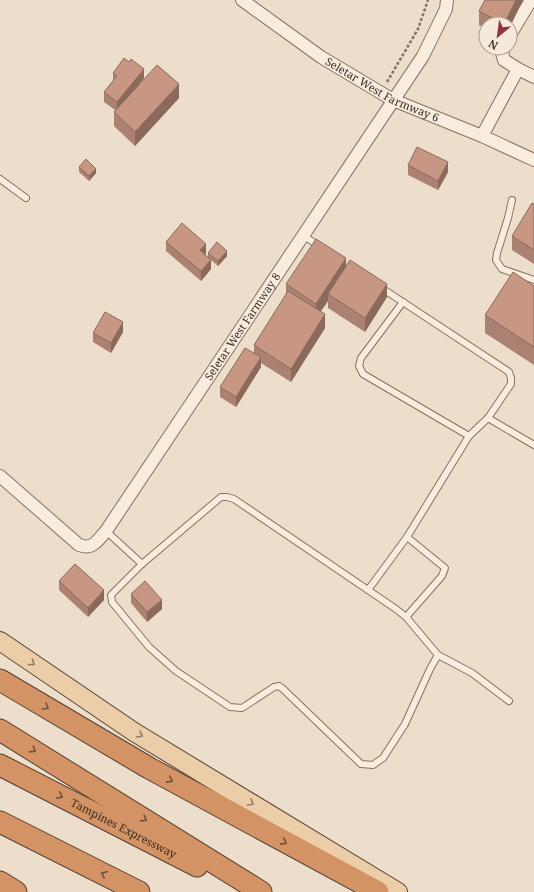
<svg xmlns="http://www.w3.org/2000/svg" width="534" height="892" viewBox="0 0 534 892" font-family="'Noto Serif',serif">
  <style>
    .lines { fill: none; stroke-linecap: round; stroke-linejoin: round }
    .service-casing { stroke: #887060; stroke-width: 8 }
    .minor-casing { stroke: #887060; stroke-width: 14 }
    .primary-casing { stroke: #563f34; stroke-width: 20 }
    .motorway-casing { stroke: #563f34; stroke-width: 23 }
    .path { stroke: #887060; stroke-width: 2.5; stroke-dasharray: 3 2; stroke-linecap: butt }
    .service { stroke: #f7ecde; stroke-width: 6 }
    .minor { stroke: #f7ecde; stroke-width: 12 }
    .primary { stroke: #ebcda7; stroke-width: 18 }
    .motorway { stroke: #d39364; stroke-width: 21 }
    .wall { fill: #ab8272 }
    .shaded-wall { fill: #8b6a5c }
    .building { fill: #c79784; stroke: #8b6a5c }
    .oneway { stroke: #927c65 }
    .oneway2 { stroke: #704f3a }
    .labels { text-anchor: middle; stroke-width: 3; stroke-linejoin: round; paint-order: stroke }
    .street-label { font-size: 11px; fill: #3a2b23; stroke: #f4e9da }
  </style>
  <rect width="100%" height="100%" fill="#ecdecb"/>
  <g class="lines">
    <g class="service-casing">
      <g id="service">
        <path d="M0 179 26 198"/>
        <path d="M512 200 508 218 497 253 496 260 502 269 534 280"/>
        <path d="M304 236 319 246"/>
        <path d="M403 302 361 358 359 366 363 374 469 436"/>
        <path d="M488 418 534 445"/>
        <path d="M106 531 142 564"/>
        <path d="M368 590 407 537 469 436 488 418 511 384V378L509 372 380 287"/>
        <path d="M406 617 442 576 445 568 407 537"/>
        <path d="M438 655 430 669 405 724 383 758 373 765 361 764 283 689 279 686 274 687 242 708 230 707 176 671 149 647 112 602 111 595 142 564 221 497H227L234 499 396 609 406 617 438 655 472 673 509 701"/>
      </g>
    </g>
    <g class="minor-casing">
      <g id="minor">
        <path id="s1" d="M242 0 321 57 393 100 482 136 534 160"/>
        <path d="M510 35 531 0"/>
        <path d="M504 48 502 53 504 60 518 69 534 77"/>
        <path d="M482 136 518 69"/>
        <path id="s2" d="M0 476 79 545C93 550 97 541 106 531L423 56 446 9 447 0"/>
      </g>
    </g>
    <g class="primary-casing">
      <path id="primary" d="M0 641 134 732 398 892"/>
    </g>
    <g class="motorway-casing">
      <g id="motorway">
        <path d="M0 680 149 768 378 892"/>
        <path d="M0 730 261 892"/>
        <path id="s3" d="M0 765 197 866"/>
        <path d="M0 822 139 892"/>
        <path d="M0 882 16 892"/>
      </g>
    </g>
    <path class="path" d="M387 82 418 29 428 0"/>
    <use href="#service" class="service"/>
    <use href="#minor" class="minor"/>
    <use href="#primary" class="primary"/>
    <use href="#motorway" class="motorway"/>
  </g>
  <g class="wall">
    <path d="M479 11 510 24H486V29L479 25Z"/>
    <path d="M113 73 144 78 137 86 179 98 135 146 114 126V112L115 110 104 102V92L113 81Z"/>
    <path d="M408 165 448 172 438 190 408 175Z"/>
    <path d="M79 167 96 173 89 181 79 172Z"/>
    <path d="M534 204V264L512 250V236Z"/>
    <path d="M166 242 206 253 205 254 208 257V253L227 256 218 266 211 260V269L201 281 166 251Z"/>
    <path d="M346 265 387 297 365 332 328 308V301L321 311 325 328 291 382 261 363V367L236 407 220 397V387L254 353V345L286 295V284Z"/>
    <path d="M534 286V365L485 333V315Z"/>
    <path d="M123 332 111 353 93 342V333Z"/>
    <path d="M59 581 104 600 88 617 59 590Z"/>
    <path d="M131 594 162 609 147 622 131 603Z"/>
  </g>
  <g class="shaded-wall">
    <path d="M516 0H523L510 27V24H504Z"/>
    <path d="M144 69V78L117 112V102Z"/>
    <path d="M179 84V98L135 146V132Z"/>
    <path d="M448 162V172L438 190V181Z"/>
    <path d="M96 169V173L89 181V176Z"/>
    <path d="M206 244V253L200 260V250Z"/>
    <path d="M227 251V256L218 266V261Z"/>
    <path d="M346 258V272L328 294V301L316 318V304Z"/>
    <path d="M211 260V269L201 281V271Z"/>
    <path d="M387 284V297L365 332V318Z"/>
    <path d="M325 314V328L291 382V369Z"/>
    <path d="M123 322V332L111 353V343Z"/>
    <path d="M261 357V367L236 407V397Z"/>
    <path d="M104 590V600L88 617V608Z"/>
    <path d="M162 600V609L147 622V612Z"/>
  </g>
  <g class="building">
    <path d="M485 0H516L504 24 479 11Z"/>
    <path d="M124 58 129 62 131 59 144 69 117 102 104 92 117 76 113 73Z"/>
    <path d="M157 65 179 84 135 132 114 112Z"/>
    <path d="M417 147 448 162 438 181 408 165Z"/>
    <path d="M86 159 96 169 89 176 79 167Z"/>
    <path d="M532 203 534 204V250L512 236Z"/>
    <path d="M182 223 206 244 200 250 211 260 201 271 166 242Z"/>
    <path d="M316 239 346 258 316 304 286 284Z"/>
    <path d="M217 242 227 251 218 261 208 253Z"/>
    <path d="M350 260 387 284 365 318 328 294Z"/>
    <path d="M513 272 534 286V347L485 315Z"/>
    <path d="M288 291 325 314 291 369 254 345Z"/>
    <path d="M105 312 123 322 111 343 93 333Z"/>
    <path d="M245 348 261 357 236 397 220 387Z"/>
    <path d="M75 564 104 590 88 608 59 581Z"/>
    <path d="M145 581 162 600 147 612 131 594Z"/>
  </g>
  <defs><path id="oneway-chevron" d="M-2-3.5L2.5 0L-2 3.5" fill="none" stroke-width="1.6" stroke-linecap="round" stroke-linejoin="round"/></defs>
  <g class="oneway">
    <use href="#oneway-chevron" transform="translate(32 663) rotate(34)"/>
    <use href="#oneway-chevron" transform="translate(140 735) rotate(31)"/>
    <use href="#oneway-chevron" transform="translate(251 803) rotate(31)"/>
  </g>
  <g class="oneway2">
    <use href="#oneway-chevron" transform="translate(46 707) rotate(31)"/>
    <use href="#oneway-chevron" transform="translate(33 750) rotate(32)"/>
    <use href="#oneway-chevron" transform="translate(170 780) rotate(28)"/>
    <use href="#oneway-chevron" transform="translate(60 796) rotate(27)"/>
    <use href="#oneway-chevron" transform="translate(144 819) rotate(32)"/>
    <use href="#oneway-chevron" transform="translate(284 842) rotate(28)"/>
    <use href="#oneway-chevron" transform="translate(104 874) rotate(-153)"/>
  </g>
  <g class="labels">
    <g class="street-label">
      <text dy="4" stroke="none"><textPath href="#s1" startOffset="167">Seletar West Farmway 6</textPath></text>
      <text dy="4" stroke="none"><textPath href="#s2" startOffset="384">Seletar West Farmway 8</textPath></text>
      <text dy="4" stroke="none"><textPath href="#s3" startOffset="139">Tampines Expressway</textPath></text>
    </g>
  </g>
  <g transform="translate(498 36) rotate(209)"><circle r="19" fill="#f4e9da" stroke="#aa9d91"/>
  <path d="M0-3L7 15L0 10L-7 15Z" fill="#923542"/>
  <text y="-6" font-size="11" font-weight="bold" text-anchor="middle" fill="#3a2b23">N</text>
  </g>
</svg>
